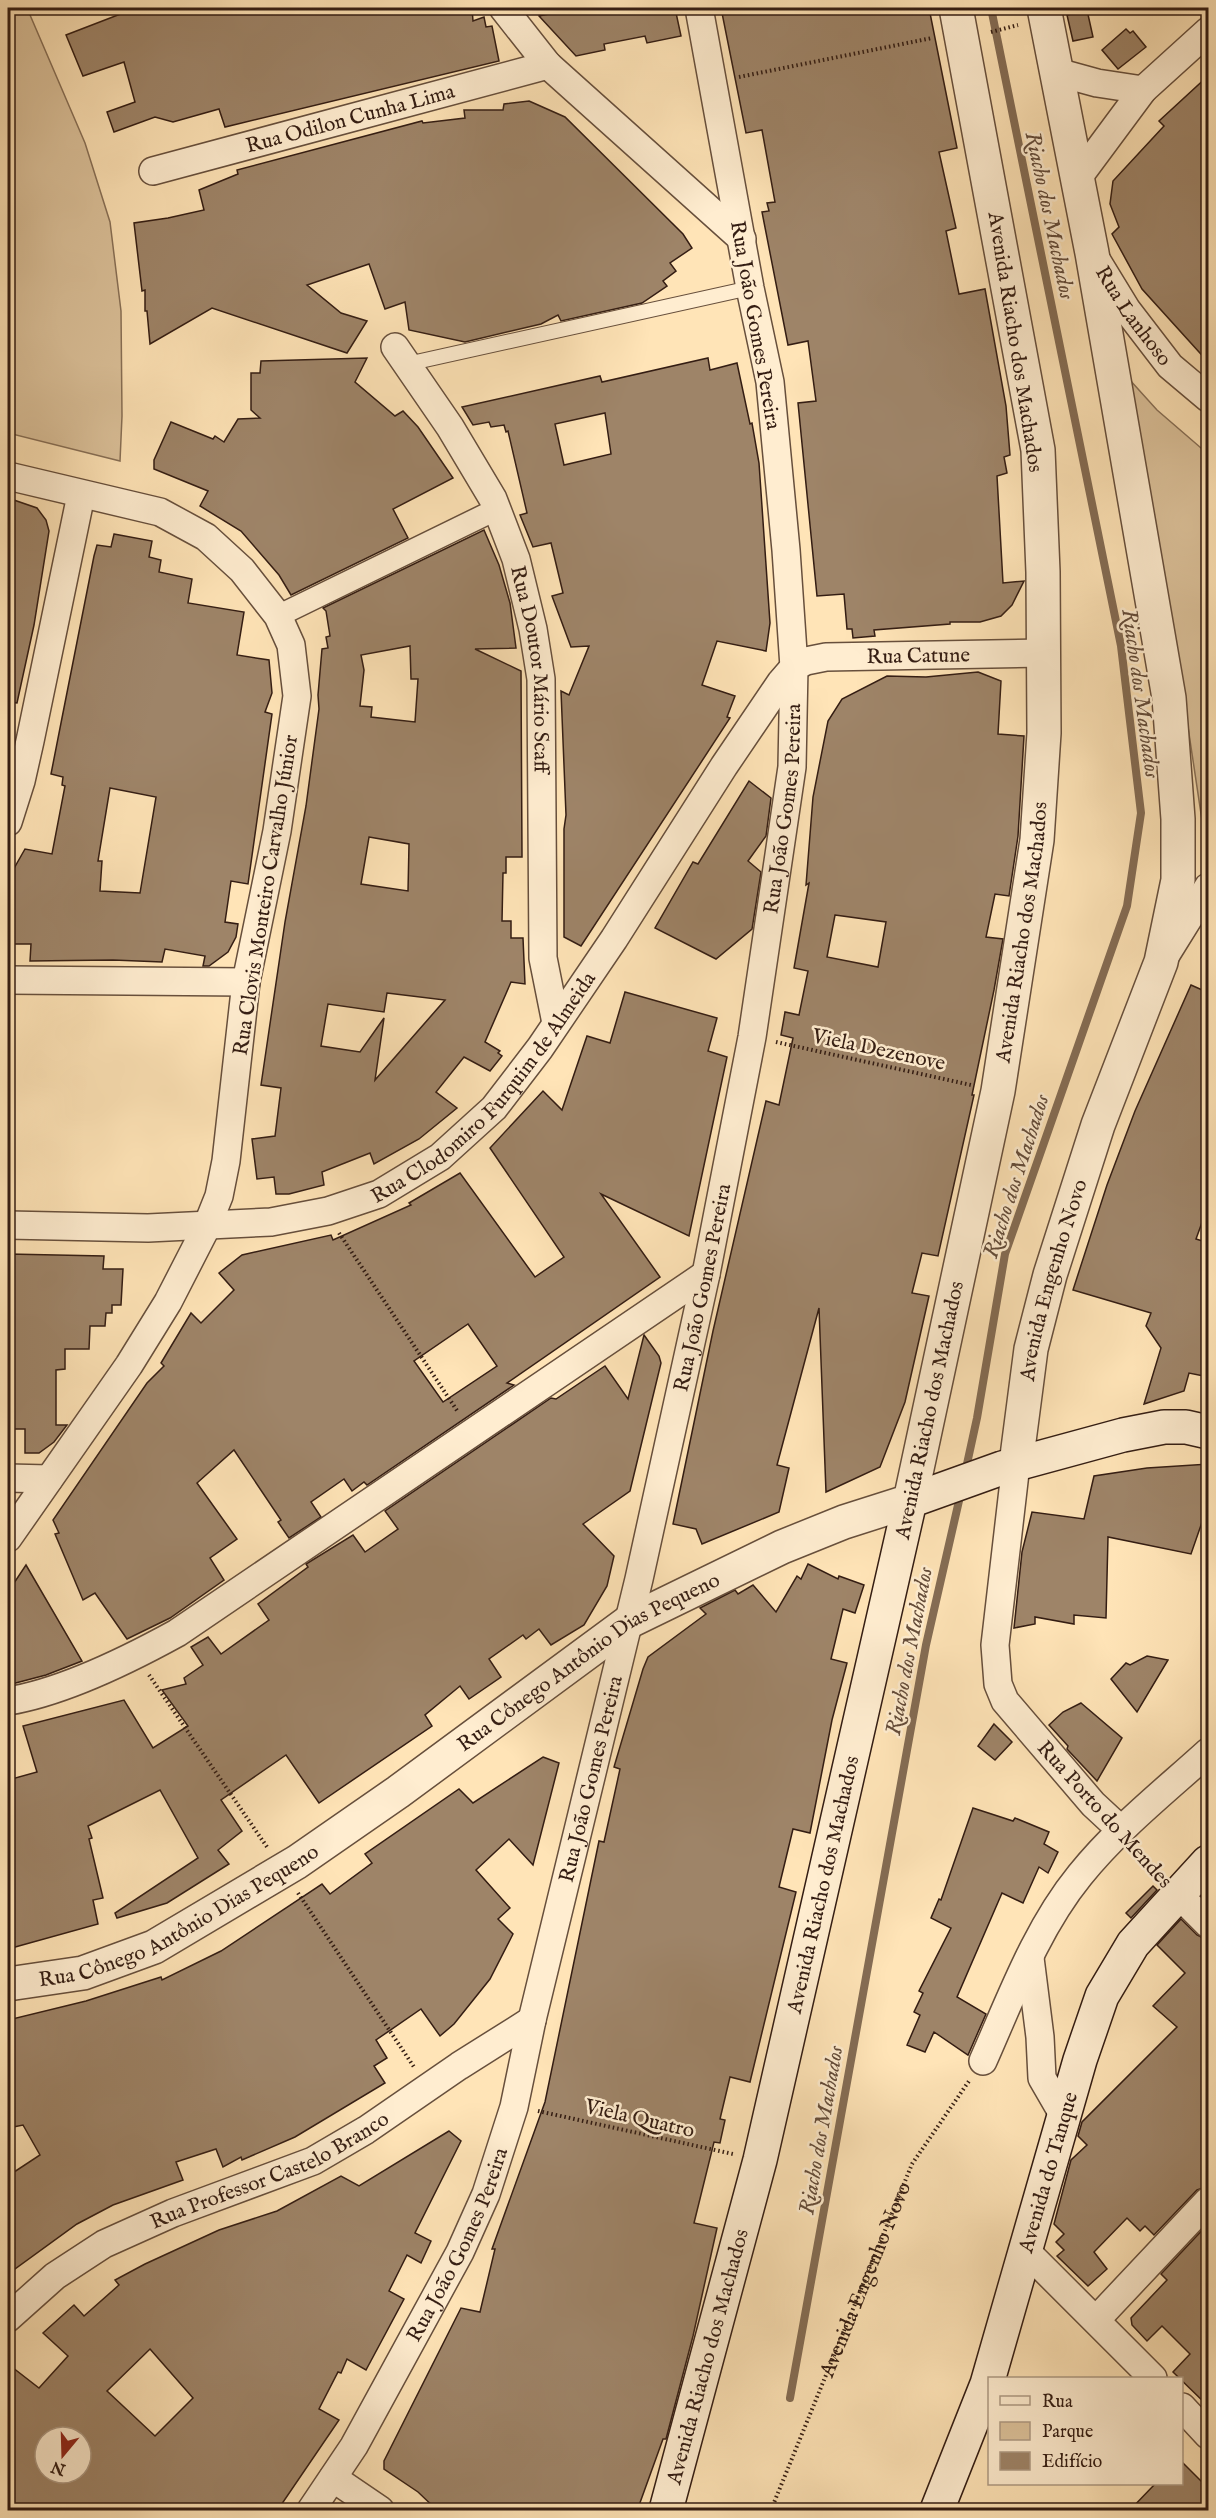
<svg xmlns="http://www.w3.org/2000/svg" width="1216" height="2518" viewBox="0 0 1216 2518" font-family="'IM FELL English',serif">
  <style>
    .green { fill: #dcc29b; stroke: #887057; stroke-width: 1.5 }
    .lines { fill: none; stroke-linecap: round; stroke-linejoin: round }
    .stream { stroke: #846c54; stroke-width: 8 }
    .building { fill: #9e8468; stroke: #341d13; stroke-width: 1.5; fill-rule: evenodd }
    .service-casing { stroke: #674f3c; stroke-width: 16 }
    .pedestrian-casing { stroke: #674f3c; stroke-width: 24 }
    .minor-casing { stroke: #674f3c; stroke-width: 30 }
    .tertiary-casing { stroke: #674f3c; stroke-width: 36 }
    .secondary-casing { stroke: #341d13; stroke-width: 36 }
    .path { stroke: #341d13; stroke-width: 4; stroke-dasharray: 1.5 3; stroke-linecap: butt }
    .service { stroke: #ffedd0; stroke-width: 14 }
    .pedestrian { stroke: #ffedd0; stroke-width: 21 }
    .minor { stroke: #ffedd0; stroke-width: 27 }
    .tertiary { stroke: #ffedd0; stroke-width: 33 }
    .secondary { stroke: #ffedd0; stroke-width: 33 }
    .labels { text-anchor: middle; stroke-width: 5; stroke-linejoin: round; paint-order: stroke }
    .street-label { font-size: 21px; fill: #341d13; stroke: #ffedd0 }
    .water-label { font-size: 22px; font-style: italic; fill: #634b39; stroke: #ffedd0 }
  </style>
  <rect width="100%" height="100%" fill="#ffe4b7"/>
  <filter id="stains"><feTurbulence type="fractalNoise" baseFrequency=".00333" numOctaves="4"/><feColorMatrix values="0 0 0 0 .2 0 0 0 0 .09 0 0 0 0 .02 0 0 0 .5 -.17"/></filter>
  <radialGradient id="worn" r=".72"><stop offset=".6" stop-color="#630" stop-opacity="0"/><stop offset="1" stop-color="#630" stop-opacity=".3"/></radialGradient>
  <g class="green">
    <path d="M8 8H27L85 143 110 222 121 311 122 416 120 461 8 433Z"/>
    <path d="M1129 379 1157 410 1208 454V817L1203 827 1185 707Z"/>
  </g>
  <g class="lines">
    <g class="stream">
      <path d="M965 1473 977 1418 1005 1254 1127 906 1141 813 1121 646 991 8"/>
      <path d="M790 2398 926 1645 961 1492"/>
    </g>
  </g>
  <g class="building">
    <path d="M136 8H472L473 21 484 17 486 27 492 26 499 61 225 127 219 109 173 122 155 117 114 132 107 112 135 102 124 62 83 76 66 35Z"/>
    <path d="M578 8H675L681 36 647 43 645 36 604 44 605 50 576 56 539 16Z"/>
    <path d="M721 8H929L957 148 939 152 956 228 946 231 959 294 985 289 1006 406 1010 455 1004 457 1007 473 997 476 1003 583 1024 581 1012 605 1001 616 980 622H950V624L874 630 875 636 853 638 852 629H847L844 594 817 596 798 403 816 401 808 341 788 345 762 212 769 211 767 203 775 202 762 130 746 133Z"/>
    <path d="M1087 10 1093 37 1073 41 1067 15Z"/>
    <path d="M1126 29 1130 33 1133 31 1146 47 1118 69 1102 50Z"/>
    <path d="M1209 75V363L1142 289 1112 234 1119 227 1110 204 1113 181 1164 126 1159 121Z"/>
    <path d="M529 101 565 117 683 234 692 248 670 263 676 271 663 281 667 286 642 303 561 321 558 315 541 324 465 342 409 330 405 302 385 309 369 264 307 285 341 313 367 321 347 353 212 308 150 344 147 311H145V290L142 291 134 223 168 218 204 210 199 190 238 174 237 170 422 121 423 123 465 118 464 110H503L504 104Z"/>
    <path d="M367 358 355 382 395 416 403 411 418 427 453 478 393 509 408 538 291 595 279 575 241 531 200 506 208 491 154 469V460L171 422 213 439 215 436 224 442 238 419 260 418 251 410V373H260L261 361Z"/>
    <path d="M708 358 710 370 737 363 750 424 752 423 759 463 770 623 766 651 717 641 702 685 735 696 727 717 730 718 581 946 564 937V829L566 815 561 691 569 695 589 646 571 647 552 596 563 593 551 543 533 547 520 515 527 513 508 431 506 432 504 425 491 427 489 422 473 425 462 407 600 376 602 382ZM605 413 611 454 564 465 555 424Z"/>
    <path d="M8 498 37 508 46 520 49 531 34 625 17 703 8 702Z"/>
    <path d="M484 530 499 565 510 603 516 648 475 649 521 671 522 857H506V873H503L502 921H511V938H523L525 984 511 982 485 1042 500 1051 498 1053 502 1056 490 1071 464 1057 436 1092 457 1108 419 1139 374 1164 370 1153 322 1172 324 1185 289 1194H276L274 1177 257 1179 252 1139 275 1136 281 1088 261 1085 285 922 306 806 319 709 318 695 322 649 328 648 326 637 330 636 326 611 323 608ZM410 646 411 679H418L415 722 371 717 372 707 360 706 364 670 361 655ZM369 837 409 844 408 891 361 884ZM387 993 445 1000 375 1080 384 1018 360 1052 321 1046 328 1004 384 1012Z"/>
    <path d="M114 534 152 541 149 557 161 560 159 572 192 579 188 603 244 612 237 655 269 660 272 693 265 712 272 714 248 884 231 881 225 922 238 924 236 937 228 952 209 966H203L205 956 165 949 162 962 113 960 30 961 31 944H8V879L25 849 52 854 65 786 62 785 63 777 51 774 61 723 94 556 97 545 111 547ZM110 788 156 797 140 893 100 891 102 861H98Z"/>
    <path d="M978 672 1001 681 998 734 1024 736 1018 836 1009 896 995 894 986 937 1003 939 994 990 972 1095H974L938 1256 922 1253 912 1293 929 1296 905 1402 880 1467 826 1492 819 1308 777 1465 789 1468 779 1512 702 1544 696 1529 673 1524 713 1331 766 1101 779 1105 793 1038 781 1035 785 1012 799 1015 808 971 794 968 809 883 806 885 813 797 828 721 842 699 887 676 926 677ZM835 915 886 922 878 967 827 957Z"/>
    <path d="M749 781 771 798 766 836 748 861 761 872 752 929 716 959 655 928 693 862 698 864Z"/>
    <path d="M1191 985 1209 993V1203L1196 1239 1209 1243V1377L1189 1373 1184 1391 1144 1404 1161 1348 1146 1326 1151 1313 1073 1290 1107 1185 1135 1111Z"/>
    <path d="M625 992 717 1018 708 1051 727 1057 689 1236 601 1194 660 1277 507 1383 514 1385 367 1485 364 1482 352 1491 344 1479 311 1502 321 1517 289 1538 278 1522 281 1520 234 1450 197 1483 237 1539 210 1558 224 1580 170 1618 127 1639 95 1593 83 1600 55 1534 59 1533 53 1520 147 1383 164 1366 161 1363 191 1313 201 1323 234 1290 219 1273 242 1255 331 1235 333 1240 411 1205 409 1203 460 1173 535 1277 564 1257 490 1148 543 1091 562 1110 587 1036 610 1043ZM468 1324 497 1366 443 1402 414 1361Z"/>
    <path d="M8 1254 104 1256 103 1269H123L121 1305H112V1313H106L105 1326H90L89 1349H65V1369L56 1370V1425H67L54 1442 39 1453H25V1429H8L9 1354H8Z"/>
    <path d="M644 1335 659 1356 661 1363 630 1491 583 1524 614 1556 607 1586 584 1625 551 1645 539 1629 526 1639 523 1635 489 1659 501 1677 469 1699 460 1686 425 1715 432 1726 319 1803 286 1755 221 1800 242 1831 218 1850 229 1864 167 1903 117 1918 115 1913 198 1858 160 1790 88 1826 92 1838 89 1839 103 1898 93 1900 98 1924 8 1949V1780L37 1772 23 1726 124 1700 153 1748 188 1726 162 1690 186 1684 184 1678 203 1665 191 1647 208 1637 221 1654 269 1620 258 1604 308 1567 306 1564 353 1535 365 1552 398 1529 385 1511 551 1398 556 1399 605 1366 628 1399Z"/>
    <path d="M1209 1464V1502L1191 1554 1108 1537 1106 1618 1074 1615V1624L1035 1617V1624L1014 1628 1022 1552 1032 1512 1084 1519 1094 1476 1147 1468Z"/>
    <path d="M808 1564 838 1579 839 1576 864 1585 855 1613 843 1609 831 1659 847 1663 832 1720 810 1833 793 1829 779 1887 796 1892 750 2082 730 2077 720 2119 725 2120 720 2143 714 2142 694 2223 717 2228 693 2336 666 2439H663L637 2511H438L418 2492 384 2469V2461L461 2308 480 2312 495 2249H492L545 2102 599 1841 604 1842 620 1769 614 1767 643 1669 648 1657 706 1614 700 1608 735 1590 738 1594 753 1585 776 1612 797 1576 801 1579Z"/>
    <path d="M26 1565 82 1661 46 1675 8 1685V1592Z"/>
    <path d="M1147 1656 1168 1660 1137 1712 1111 1679 1126 1663 1130 1665Z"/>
    <path d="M1081 1703 1122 1738 1097 1781 1067 1749 1068 1746 1049 1725 1063 1712Z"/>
    <path d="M994 1724 1012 1742 995 1760 978 1746Z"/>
    <path d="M543 1757 559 1763 533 1865 509 1839 476 1870 510 1908 498 1919 513 1934 490 1979 454 2024 440 2036 421 2009 376 2040 387 2058 374 2066 385 2083 295 2137 242 2160 241 2157 223 2167 216 2149 176 2162 183 2180 113 2205 77 2224 8 2274V2176L40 2155 23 2125 8 2128V2020L86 2001 161 1977 162 1980 221 1951 322 1884 330 1894 372 1863 365 1854 459 1789 473 1803Z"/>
    <path d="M973 1808 1013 1821 1015 1818 1049 1832 1044 1844 1058 1852 1048 1873 1039 1867 1023 1903 1002 1893 957 1997 986 2014 968 2055 934 2032 925 2052 907 2045 920 2015 914 2012 923 1993 919 1991 951 1928 931 1918 939 1899 941 1900Z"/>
    <path d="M1153 1886 1157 1890 1131 1918 1126 1913Z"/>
    <path d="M1181 1919 1197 1935 1209 1941V2186L1197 2190 1154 2235 1145 2226 1140 2231 1127 2218 1094 2252 1107 2269 1088 2286 1057 2256 1064 2250 1056 2242 1064 2234 1054 2224 1071 2160 1087 2145 1078 2136 1082 2122 1177 2027 1153 2006 1185 1973 1157 1945Z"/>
    <path d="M449 2131 461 2141 415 2233 431 2241 421 2263 407 2255 389 2291 404 2299 366 2370 347 2359 341 2373 338 2372 319 2409 339 2420 277 2511H8V2364L39 2388 68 2356 43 2333 74 2305 84 2316 119 2285 115 2280 145 2264 219 2230 277 2211 341 2176 359 2186ZM150 2349 193 2398 155 2436 107 2391ZM45 2437H81V2473H45Z"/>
    <path d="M1209 2223V2407L1173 2372 1190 2354 1162 2326 1147 2341 1132 2325 1131 2318 1167 2280 1161 2274Z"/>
    <path d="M1182 2462 1209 2489V2511H1129L1155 2484H1182Z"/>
  </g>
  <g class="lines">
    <g class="service-casing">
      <path id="service" d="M407 364 750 288"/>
    </g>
    <g class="pedestrian-casing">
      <path id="pedestrian" d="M278 616 497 509"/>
    </g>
    <g class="minor-casing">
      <g id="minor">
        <path d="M503 8 548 65 742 239"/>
        <path d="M1057 72 1097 83 1143 90"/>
        <path id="s2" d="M153 171 548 65"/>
        <path d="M1077 179 1143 90 1208 31"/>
        <path id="s3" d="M1097 261 1127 310 1170 366 1208 398"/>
        <path id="s4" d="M395 347 450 427 493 499 516 559 533 629 541 679 543 958 556 1023"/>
        <path d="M8 476 160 512 206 537 242 570 278 616 291 645 297 696 277 831 246 982 226 1161 219 1196 207 1226 168 1302 129 1365 8 1538"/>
        <path d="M8 822 21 781 30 741 81 495"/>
        <path d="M1167 953 1208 887"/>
        <path d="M8 980 246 982"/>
        <path id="s5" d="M8 1225 148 1228 271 1222 328 1211 379 1194 440 1157 494 1108 540 1048 614 939 724 766 781 682 794 667 806 661 826 657 1043 653"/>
        <path d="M1016 1464 995 1645 998 1684 1005 1701 1093 1804 1121 1830"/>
        <path d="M8 1478 49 1479"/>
        <path d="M8 1701C64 1692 128 1660 177 1633L706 1274"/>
        <path d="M1179 1895 1208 1924"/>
        <path d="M1030 1958 1040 2037 1042 2078 1064 2116"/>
        <path d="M983 2061C1011 1998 1036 1929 1080 1875 1117 1829 1165 1791 1208 1752"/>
        <path d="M1026 2251 1153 2378"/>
        <path id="s6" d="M8 2318 55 2276 104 2244 173 2213 313 2161 366 2130 459 2066 532 2020"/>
        <path d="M1096 2320 1208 2201"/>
        <path d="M1182 2407 1208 2435"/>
        <path d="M333 2478 380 2510"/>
        <path id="s7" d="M311 2510 354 2446 460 2252 486 2194 514 2107 532 2020 639 1579 706 1274 752 1037 792 767 794 667 786 550 770 382 750 288 699 8"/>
      </g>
    </g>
    <g class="tertiary-casing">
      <g id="tertiary">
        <path id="s8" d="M1016 1464 1031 1349 1050 1275 1098 1125 1161 962 1178 880V819L1169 698 1092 253 1044 8"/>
        <path id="s9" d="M8 1984 83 1973 154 1947 297 1862 398 1792 630 1621 782 1547 844 1522 910 1501 998 1091 1037 840 1044 733 1043 572 1038 450 956 8"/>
      </g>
    </g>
    <g class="secondary-casing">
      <g id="secondary">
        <path id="s10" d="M666 2510 760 2160 910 1501 1002 1468 1123 1435 1164 1427H1186L1208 1432"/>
        <path id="s11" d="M937 2510 987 2384 1080 2060 1102 1996 1133 1944 1208 1862"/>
      </g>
    </g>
    <g class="path">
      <path d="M991 32 1018 25"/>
      <path d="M739 77 932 38"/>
      <path d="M776 1042 971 1085"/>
      <path d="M339 1233 458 1412"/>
      <path d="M149 1675 267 1847"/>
      <path d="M1139 1850 1160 1874"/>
      <path d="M298 1893 414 2067"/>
      <path d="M538 2111 733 2154"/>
      <path id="s1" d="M771 2510 912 2164 969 2081"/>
    </g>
    <use href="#service" class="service"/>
    <use href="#pedestrian" class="pedestrian"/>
    <use href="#minor" class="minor"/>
    <use href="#tertiary" class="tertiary"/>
    <use href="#secondary" class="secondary"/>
  </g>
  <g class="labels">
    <g class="street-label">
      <text dy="7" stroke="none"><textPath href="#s2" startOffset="204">Rua Odilon Cunha Lima</textPath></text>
      <text dy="7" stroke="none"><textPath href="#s3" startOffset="66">Rua Lanhoso</textPath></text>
      <text transform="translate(756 325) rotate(80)" y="7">Rua João Gomes Pereira</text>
      <text transform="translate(1016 342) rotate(81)" y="7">Avenida Riacho dos Machados</text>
      <text dy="7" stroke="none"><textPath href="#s5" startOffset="1179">Rua Catune</textPath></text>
      <text dy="7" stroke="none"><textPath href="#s4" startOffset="357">Rua Doutor Mário Scaff</textPath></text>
      <text dy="7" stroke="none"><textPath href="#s7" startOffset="1780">Rua João Gomes Pereira</textPath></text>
      <text transform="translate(265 895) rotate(-81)" y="7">Rua Clovis Monteiro Carvalho Júnior</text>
      <text dy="7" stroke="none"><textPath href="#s9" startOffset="1614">Avenida Riacho dos Machados</textPath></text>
      <text transform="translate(879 1049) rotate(12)" y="7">Viela Dezenove</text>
      <text dy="7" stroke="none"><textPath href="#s5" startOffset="526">Rua Clodomiro Furquim de Almeida</textPath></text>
      <text dy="7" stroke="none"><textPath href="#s8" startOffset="188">Avenida Engenho Novo</textPath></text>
      <text dy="7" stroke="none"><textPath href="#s7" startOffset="1294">Rua João Gomes Pereira</textPath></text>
      <text transform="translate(929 1410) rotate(-78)" y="7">Avenida Riacho dos Machados</text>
      <text dy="7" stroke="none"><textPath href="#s9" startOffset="672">Rua Cônego Antônio Dias Pequeno</textPath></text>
      <text dy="7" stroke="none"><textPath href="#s7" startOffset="790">Rua João Gomes Pereira</textPath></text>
      <text transform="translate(1105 1814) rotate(48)" y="7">Rua Porto do Mendes</text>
      <text dy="7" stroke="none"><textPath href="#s10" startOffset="645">Avenida Riacho dos Machados</textPath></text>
      <text dy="7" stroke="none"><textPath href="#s9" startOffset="186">Rua Cônego Antônio Dias Pequeno</textPath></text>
      <text transform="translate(640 2118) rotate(13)" y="7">Viela Quatro</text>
      <text dy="7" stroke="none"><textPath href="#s6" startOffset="303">Rua Professor Castelo Branco</textPath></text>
      <text dy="7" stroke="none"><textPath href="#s11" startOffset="356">Avenida do Tanque</textPath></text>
      <text dy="7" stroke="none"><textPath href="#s7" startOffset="304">Rua João Gomes Pereira</textPath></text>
      <text dy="7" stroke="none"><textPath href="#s1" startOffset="249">Avenida Engenho Novo</textPath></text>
      <text dy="7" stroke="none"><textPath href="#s10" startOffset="159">Avenida Riacho dos Machados</textPath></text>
    </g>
    <g class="water-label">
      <text transform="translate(1051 215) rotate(78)" y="8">Riacho dos Machados</text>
      <text transform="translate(1142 693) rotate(82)" y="8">Riacho dos Machados</text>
      <text transform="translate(1015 1176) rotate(-72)" y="8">Riacho dos Machados</text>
      <text transform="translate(908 1651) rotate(-79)" y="8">Riacho dos Machados</text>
      <text transform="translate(820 2130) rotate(-80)" y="8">Riacho dos Machados</text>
    </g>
  </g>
  <rect width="1216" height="2518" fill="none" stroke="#ffe4b7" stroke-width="30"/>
  <rect x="9" y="9" width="1198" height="2500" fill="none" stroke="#341d13" stroke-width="3"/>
  <rect x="15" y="15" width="1186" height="2488" fill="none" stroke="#341d13" stroke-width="1.5"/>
  <rect x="988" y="2377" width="195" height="108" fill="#ffedd0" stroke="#ae9a84" stroke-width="1.5"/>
  <rect x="1000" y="2396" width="30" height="9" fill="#ffedd0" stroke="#ae9a84" stroke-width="1.5"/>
  <text x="1042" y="2407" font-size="18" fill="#341d13">Rua</text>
  <rect x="1000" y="2422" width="30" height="18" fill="#dcc29b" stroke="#ae9a84" stroke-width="1.5"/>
  <text x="1042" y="2437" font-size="18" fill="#341d13">Parque</text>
  <rect x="1000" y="2452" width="30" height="18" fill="#9e8468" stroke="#ae9a84" stroke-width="1.5"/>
  <text x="1042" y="2467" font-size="18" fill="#341d13">Edifício</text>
  <g transform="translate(63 2455) rotate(199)"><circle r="28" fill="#ffedd0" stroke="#ae9a84" stroke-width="1.5"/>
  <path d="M0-4.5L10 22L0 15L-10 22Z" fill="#8f2418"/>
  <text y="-9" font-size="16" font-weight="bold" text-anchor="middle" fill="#341d13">N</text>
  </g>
  <rect width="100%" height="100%" filter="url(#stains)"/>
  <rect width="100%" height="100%" fill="url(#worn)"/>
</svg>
